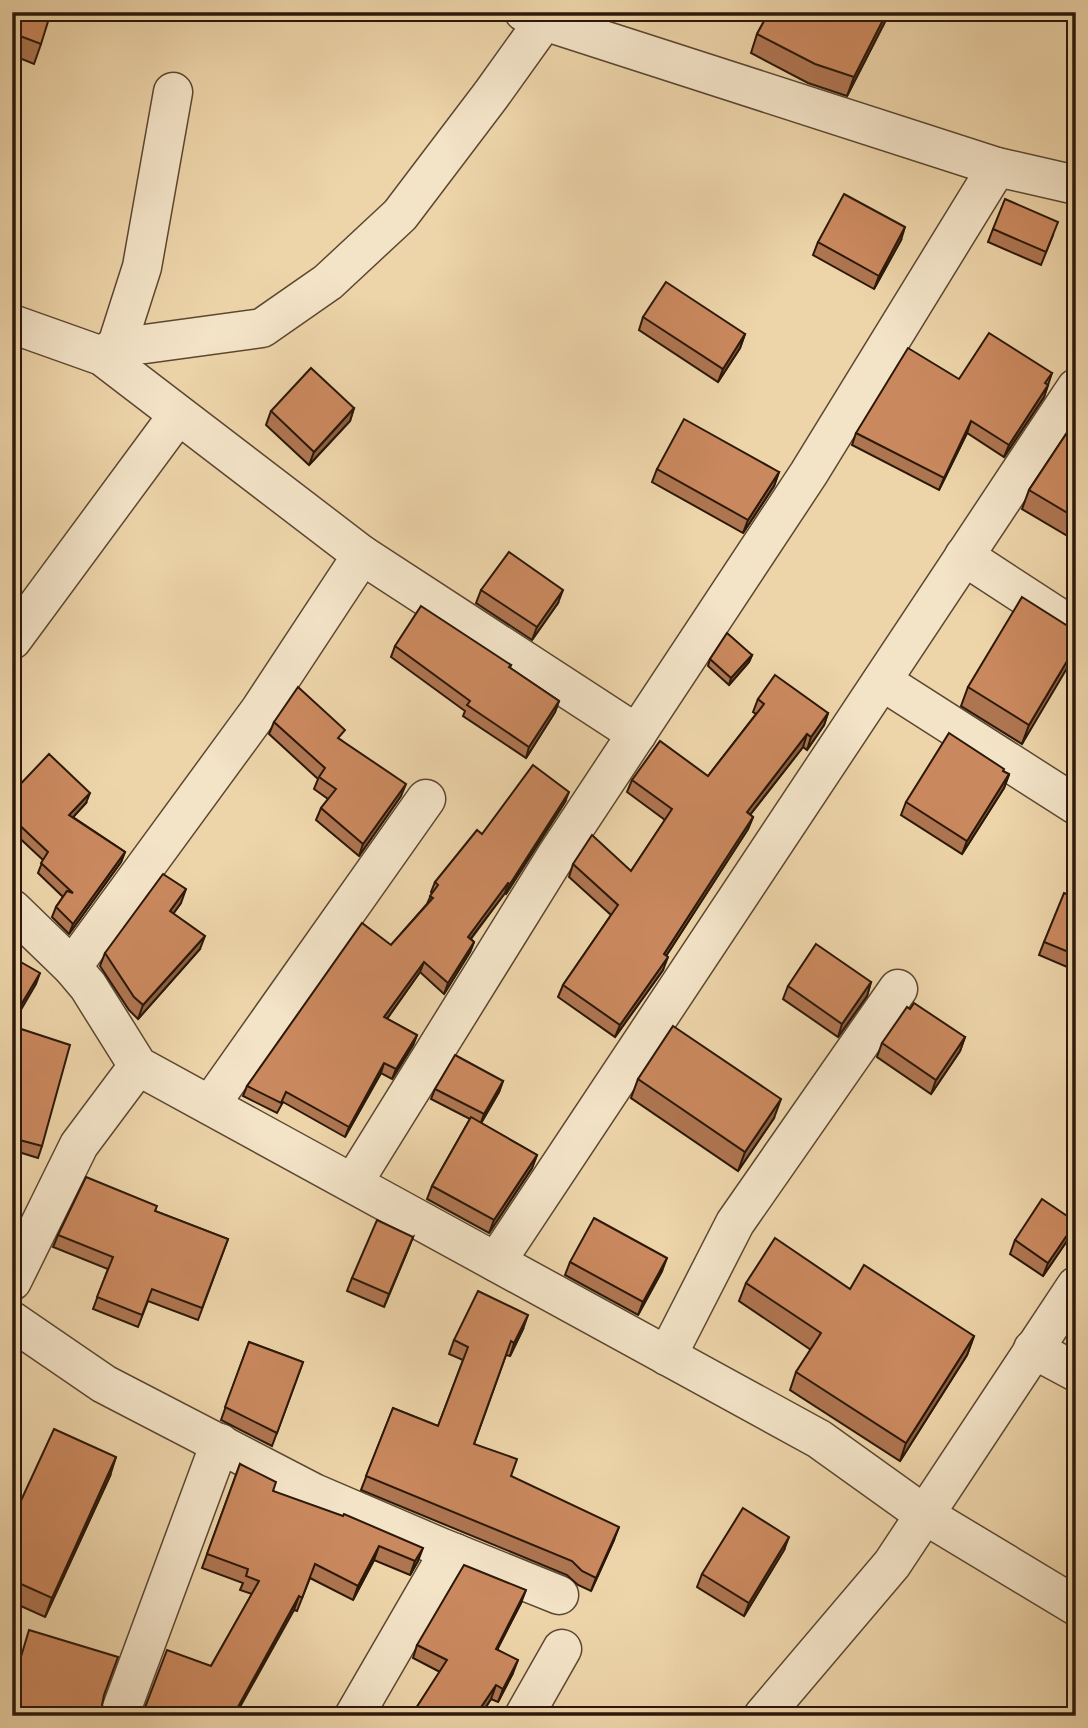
<svg xmlns="http://www.w3.org/2000/svg" width="1088" height="1728" viewBox="0 0 1088 1728" font-family="Alegreya,serif">
  <style>
    .lines { fill: none; stroke-linecap: round; stroke-linejoin: round }
    .minor-casing { stroke: #5c4731; stroke-width: 41 }
    .minor { stroke: #f3e3c7; stroke-width: 38 }
    .wall { fill: #ae7551; stroke: #2b1809; stroke-width: 2 }
    .shaded-wall { fill: #8d5f42; stroke: #2b1809; stroke-width: 2 }
    .building { fill: #ca885e; stroke: #2b1809; stroke-width: 2 }
  </style>
  <rect width="100%" height="100%" fill="#edd4a9"/>
  <filter id="stains"><feTurbulence type="fractalNoise" baseFrequency=".00286" numOctaves="4"/><feColorMatrix values="0 0 0 0 .2 0 0 0 0 .09 0 0 0 0 .02 0 0 0 .5 -.17"/></filter>
  <radialGradient id="worn" r=".72"><stop offset=".6" stop-color="#630" stop-opacity="0"/><stop offset="1" stop-color="#630" stop-opacity=".3"/></radialGradient>
  <g class="lines">
    <g class="minor-casing">
      <g id="minor">
        <path d="M997 167 1076 185"/>
        <path d="M12 324 102 356 362 555 260 710 72 967"/>
        <path d="M117 345 142 267 173 92"/>
        <path d="M102 356 117 345 145 344 262 328 328 282 400 215 491 95 544 21"/>
        <path d="M362 555 637 734"/>
        <path d="M964 556 1076 629"/>
        <path d="M12 640 178 415"/>
        <path d="M882 681 1076 805"/>
        <path d="M12 909 72 967 88 986 138 1066 819 1439 925 1515 1076 1606"/>
        <path d="M210 1105 426 799"/>
        <path d="M353 1183 556 856 809 473 997 167 544 21 524 12"/>
        <path d="M496 1262 1076 388"/>
        <path d="M12 1281 79 1145 138 1066"/>
        <path d="M12 1321 104 1384 314 1493 440 1547 559 1595"/>
        <path d="M1033 1349 1076 1372"/>
        <path d="M667 1356 735 1223 898 989"/>
        <path d="M119 1716 220 1443"/>
        <path d="M354 1716 442 1564 455 1553"/>
        <path d="M524 1716 562 1649"/>
        <path d="M763 1716 892 1564 1076 1286"/>
      </g>
    </g>
    <use href="#minor" class="minor"/>
  </g>
  <g class="wall">
    <path d="M12 12 41 44 34 64 12 55Z"/>
    <path d="M769 12H890L847 96 808 83 751 53 757 34Z"/>
    <path d="M993 229 1053 235 1041 265 988 242Z"/>
    <path d="M901 240 874 289 813 255 818 242Z"/>
    <path d="M643 317 745 334 740 348 718 382 639 330Z"/>
    <path d="M1052 373 1044 397 1004 457 967 433 939 490 852 445 856 433 959 379Z"/>
    <path d="M354 408 350 421 309 465 266 425 271 411Z"/>
    <path d="M1076 419V541L1022 509 1029 490Z"/>
    <path d="M657 469 779 472 774 486 743 533 652 482Z"/>
    <path d="M481 590 558 603 532 640 476 603Z"/>
    <path d="M1071 628 1022 744 961 706 968 687Z"/>
    <path d="M395 646 511 665 510 668 559 701 555 712 526 758 463 716 465 711 391 657Z"/>
    <path d="M752 655 749 662 729 685 708 666 710 659Z"/>
    <path d="M758 699 828 713 824 725 807 750 803 747 750 815 753 817 748 829 666 956 663 970 615 1037 558 997 563 985 611 915 569 877 573 864 631 871 665 820 627 792 632 780 708 776 756 714 753 712Z"/>
    <path d="M274 722 341 740 401 796 359 856 316 820 321 808 328 799 314 789 318 779 269 734Z"/>
    <path d="M1003 771 1009 775 1004 788 962 854 901 815 906 802Z"/>
    <path d="M12 780 16 784 13 793 86 803 73 817 125 852 121 862 69 934 52 917 56 907 63 897 38 873 43 860 12 831Z"/>
    <path d="M565 802 506 894 505 893 471 939 474 942 470 952 444 994 420 972 387 1019 417 1035 413 1045 392 1079 381 1073 345 1137 283 1102 277 1113 243 1096 247 1086 391 945 427 904 432 893 431 892 435 882 482 834Z"/>
    <path d="M1076 898V966L1074 970 1039 955 1044 942Z"/>
    <path d="M181 903 173 914 200 949 138 1019 129 1010 100 966 105 953Z"/>
    <path d="M871 982 867 996 838 1037 783 999 788 986Z"/>
    <path d="M12 1026 42 1146 38 1158 12 1150Z"/>
    <path d="M965 1037 960 1051 931 1094 877 1057 882 1043Z"/>
    <path d="M638 1079 774 1118 738 1171 631 1098Z"/>
    <path d="M503 1081 499 1092 481 1123 537 1155 532 1168 489 1233 427 1199 432 1186 470 1119 431 1099 435 1089Z"/>
    <path d="M155 1211 228 1239 198 1320 148 1301 138 1327 93 1309 108 1269 53 1247 58 1235Z"/>
    <path d="M1071 1235 1043 1276 1010 1254 1015 1240Z"/>
    <path d="M413 1237 384 1307 347 1291 352 1278Z"/>
    <path d="M570 1262 662 1271 638 1315 565 1275Z"/>
    <path d="M746 1283 850 1289 974 1336 967 1355 900 1461 790 1390 796 1372 811 1350 739 1301Z"/>
    <path d="M523 1329 510 1356 506 1355 474 1444 511 1476 614 1540 591 1591 578 1585 567 1575 361 1490 393 1408 438 1426 463 1360 449 1354 454 1340Z"/>
    <path d="M249 1342 303 1362 272 1446 221 1420Z"/>
    <path d="M240 1464 273 1491 418 1561 410 1575 374 1560 353 1600 310 1578 297 1611 294 1610 211 1666 252 1594 240 1590 243 1583 202 1568Z"/>
    <path d="M110 1476 45 1617 12 1602V1520Z"/>
    <path d="M784 1550 744 1616 697 1587 702 1574Z"/>
    <path d="M521 1603 497 1649 513 1673 498 1702 491 1699 480 1716H411L440 1672 413 1658 417 1645Z"/>
  </g>
  <g class="shaded-wall">
    <path d="M887 12H890L847 96 854 77Z"/>
    <path d="M905 227 901 240 874 289 879 276Z"/>
    <path d="M745 334 740 348 718 382 723 369Z"/>
    <path d="M1048 385 1044 397 1004 457 1009 445Z"/>
    <path d="M354 408 350 421 309 465 314 452Z"/>
    <path d="M971 421 967 433 939 490 944 478Z"/>
    <path d="M779 472 774 486 743 533 748 520Z"/>
    <path d="M563 590 558 603 532 640 537 627Z"/>
    <path d="M1076 646V653L1022 744 1029 725Z"/>
    <path d="M752 655 749 662 729 685 731 678Z"/>
    <path d="M559 701 555 712 526 758 529 747Z"/>
    <path d="M828 713 824 725 807 750 811 737Z"/>
    <path d="M807 734 803 747 742 825 747 812Z"/>
    <path d="M1009 774 1004 788 962 854 967 841Z"/>
    <path d="M406 784 401 796 359 856 363 844Z"/>
    <path d="M569 792 565 802 506 894 510 884Z"/>
    <path d="M90 793 86 803 66 825 69 815Z"/>
    <path d="M753 817 748 829 659 967 664 954Z"/>
    <path d="M125 852 121 862 69 934 73 924Z"/>
    <path d="M508 883 505 893 464 947 468 937Z"/>
    <path d="M186 889 181 903 165 925 170 911Z"/>
    <path d="M205 936 200 949 138 1019 143 1005Z"/>
    <path d="M474 942 470 952 444 994 448 983Z"/>
    <path d="M668 957 663 970 615 1037 620 1025Z"/>
    <path d="M424 962 420 972 381 1027 384 1017Z"/>
    <path d="M40 973 36 984 12 1025V1020Z"/>
    <path d="M871 982 867 996 838 1037 842 1024Z"/>
    <path d="M417 1035 413 1045 392 1079 396 1069Z"/>
    <path d="M965 1037 960 1051 931 1094 936 1080Z"/>
    <path d="M384 1063 381 1073 345 1137 349 1127Z"/>
    <path d="M503 1081 499 1092 480 1125 484 1114Z"/>
    <path d="M781 1099 774 1118 738 1171 745 1152Z"/>
    <path d="M537 1155 532 1168 489 1233 494 1220Z"/>
    <path d="M1076 1222 1071 1235 1043 1276 1048 1263Z"/>
    <path d="M413 1237 408 1250 384 1307 389 1294Z"/>
    <path d="M667 1258 662 1271 638 1315 643 1302Z"/>
    <path d="M528 1315 523 1329 510 1356 514 1343Z"/>
    <path d="M974 1336 967 1355 900 1461 906 1443Z"/>
    <path d="M116 1457 110 1476 45 1617 52 1598Z"/>
    <path d="M619 1527 614 1540 591 1591 596 1578Z"/>
    <path d="M789 1537 784 1550 744 1616 749 1603Z"/>
    <path d="M379 1546 374 1560 353 1600 358 1586Z"/>
    <path d="M423 1548 418 1561 410 1575 415 1561Z"/>
    <path d="M526 1590 521 1603 491 1662 496 1649Z"/>
    <path d="M299 1596 294 1610 235 1716H233Z"/>
    <path d="M518 1660 513 1673 498 1702 503 1689Z"/>
    <path d="M496 1685 491 1699 480 1716H475Z"/>
  </g>
  <g class="building">
    <path d="M12 12H51L41 44 12 33Z"/>
    <path d="M769 12H887L854 77 815 64 757 34Z"/>
    <path d="M844 194 905 227 879 276 818 242Z"/>
    <path d="M1005 199 1058 222 1046 252 993 229Z"/>
    <path d="M666 282 745 334 723 369 643 317Z"/>
    <path d="M989 333 1052 373 1045 383 1048 385 1009 445 971 421 944 478 856 433 908 348 959 379Z"/>
    <path d="M311 368 354 408 314 452 271 411Z"/>
    <path d="M684 419 779 472 748 520 657 469Z"/>
    <path d="M1076 419V518L1029 490Z"/>
    <path d="M509 552 563 590 537 627 481 590Z"/>
    <path d="M1022 597 1071 628 1076 629V646L1029 725 968 687Z"/>
    <path d="M421 606 511 665 509 667 559 701 529 747 467 705 470 701 395 646Z"/>
    <path d="M727 633 752 655 731 678 710 659Z"/>
    <path d="M775 675 828 713 811 737 807 734 747 812 753 817 664 954 668 957 620 1025 563 985 618 905 573 864 592 835 631 871 672 809 632 780 660 741 708 776 764 704 758 699Z"/>
    <path d="M298 687 345 730 338 738 406 784 363 844 321 808 336 789 319 777 325 768 274 722Z"/>
    <path d="M949 733 1004 769 1003 771 1009 774 967 841 906 802Z"/>
    <path d="M49 754 90 793 69 815 125 852 73 924 56 907 67 891 73 893 41 863 48 852 12 818V793Z"/>
    <path d="M533 765 569 792 510 884 508 883 468 937 474 942 448 983 424 962 384 1017 417 1035 396 1069 384 1063 349 1127 286 1092 281 1103 247 1086 362 923 391 945 433 898 430 896 438 885 435 882 477 830 482 834Z"/>
    <path d="M163 874 186 889 170 911 205 936 143 1005 134 997 105 953Z"/>
    <path d="M1064 893 1076 898V955L1044 942Z"/>
    <path d="M816 944 871 982 842 1024 788 986Z"/>
    <path d="M12 957 40 973 12 1020Z"/>
    <path d="M914 1003 965 1037 936 1080 882 1043 907 1007 910 1009Z"/>
    <path d="M12 1026 70 1045 42 1146 12 1138Z"/>
    <path d="M673 1026 781 1099 745 1152 638 1079Z"/>
    <path d="M455 1055 503 1081 484 1114 435 1089Z"/>
    <path d="M471 1117 537 1155 494 1220 432 1186Z"/>
    <path d="M86 1177 157 1206 155 1211 228 1239 202 1308 152 1289 142 1315 97 1297 113 1257 58 1235Z"/>
    <path d="M1042 1199 1076 1222 1048 1263 1015 1240Z"/>
    <path d="M594 1218 667 1258 643 1302 570 1262Z"/>
    <path d="M377 1220 413 1237 389 1294 352 1278Z"/>
    <path d="M775 1238 850 1289 864 1265 974 1336 906 1443 796 1372 821 1333 746 1283Z"/>
    <path d="M478 1291 528 1315 514 1343 511 1341 474 1444 517 1459 511 1476 619 1527 596 1578 582 1571 572 1561 366 1476 393 1408 438 1426 468 1347 454 1340Z"/>
    <path d="M249 1342 303 1362 277 1433 225 1407Z"/>
    <path d="M54 1429 116 1457 52 1598 12 1580V1520Z"/>
    <path d="M240 1464 276 1482 273 1491 343 1516 344 1514 423 1548 415 1561 379 1546 358 1586 315 1564 302 1598 299 1596 233 1716H140L144 1710 167 1650 211 1666 259 1581 246 1576 248 1569 207 1554Z"/>
    <path d="M743 1508 789 1537 749 1603 702 1574Z"/>
    <path d="M464 1565 526 1590 496 1649 518 1660 503 1689 496 1685 475 1716H411L447 1660 417 1645Z"/>
    <path d="M29 1630 118 1657 104 1695 102 1705 107 1716H12V1657L20 1660Z"/>
  </g>
  <rect width="1088" height="1728" fill="none" stroke="#edd4a9" stroke-width="42"/>
  <rect x="14" y="14" width="1060" height="1700" fill="none" stroke="#2b1809" stroke-width="3.5"/>
  <rect x="21" y="21" width="1046" height="1686" fill="none" stroke="#2b1809" stroke-width="2"/>
  <rect width="100%" height="100%" filter="url(#stains)"/>
  <rect width="100%" height="100%" fill="url(#worn)"/>
</svg>
